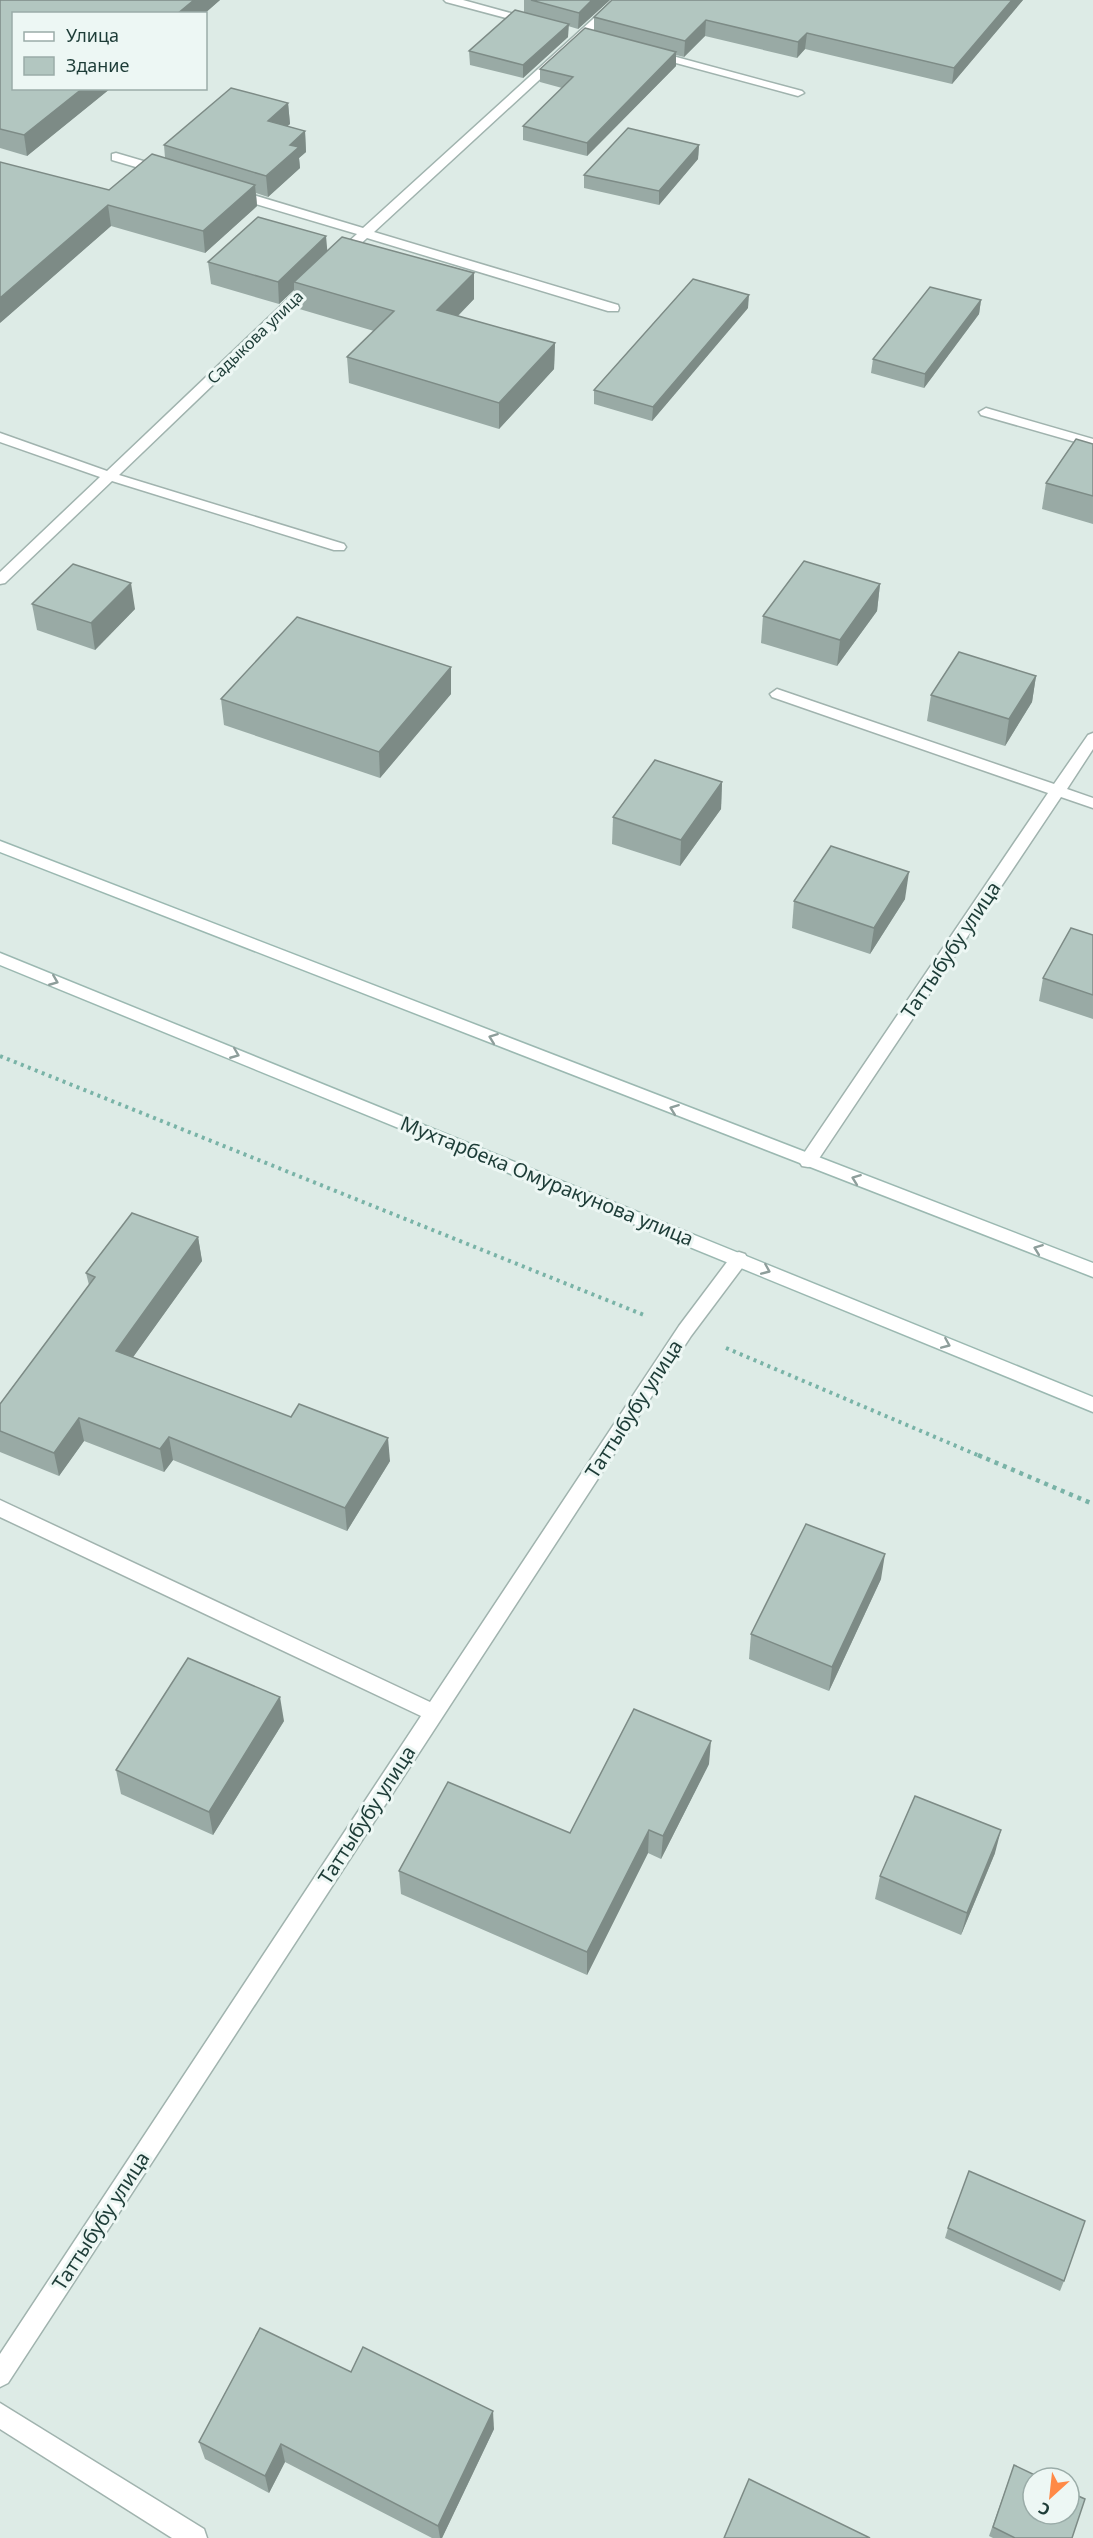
<svg xmlns="http://www.w3.org/2000/svg" width="1093" height="2538" viewBox="0 0 1093 2538" font-family="'Noto Sans',sans-serif">
  <style>
    .lines { fill: none; stroke-linecap: round; stroke-linejoin: round }
    .street-casing { stroke: #a0b3ae; stroke-width: 3 }
    .secondary-casing { stroke: #9bb8b1; stroke-width: 3 }
    .path-far1 { stroke: #79b3a7; stroke-width: 4; stroke-dasharray: 3 4.5; stroke-linecap: butt }
    .path { stroke: #79b3a7; stroke-width: 4.5; stroke-dasharray: 4 5; stroke-linecap: butt }
    .street { fill: #fff; fill-rule: evenodd }
    .secondary { fill: #fff; fill-rule: evenodd }
    .wall { fill: #99aaa5 }
    .shaded-wall { fill: #7d8b86 }
    .building { fill: #b2c6c0; stroke: #7d8b86; stroke-width: 1.5 }
    .oneway { stroke: #8e9e9b }
    .labels { text-anchor: middle; stroke-width: 6; stroke-linejoin: round; paint-order: stroke }
    .far-street-label { font-size: 16px; fill: #1d3c37; stroke: #edf7f4 }
    .street-label { font-size: 20px; fill: #1d3c37; stroke: #edf7f4 }
  </style>
  <rect width="100%" height="100%" fill="#ddebe6"/>
  <g class="lines">
    <g class="street-casing">
      <g id="street">
        <path d="M444 0H463L536 20 538 22 532 25 446 2Z"/>
        <path d="M614 0H626L374 232 618 305 619 308 618 311H608L367 238 342 261H334L332 258 334 255 357 234 229 196 227 193 229 190H237L363 228Z"/>
        <path d="M654 51 802 91 804 93 798 96 650 56 648 54Z"/>
        <path d="M116 153 167 168 169 171 163 175 112 160V154Z"/>
        <path d="M312 279 316 280 318 283 316 286 119 475 344 544 346 547 344 550H334L112 481 5 583 0 584V572L100 477 0 442V433L107 471 308 280Z"/>
        <path d="M986 408 1093 439V447L981 415 979 412Z"/>
        <path d="M777 689 1054 784 1088 735 1093 733V749L1067 789 1093 798V808L1061 797 814 1166 808 1167 802 1166 799 1161 802 1156 1048 793 772 697 770 694Z"/>
        <path d="M739 1252 745 1254 748 1259 745 1264 691 1336 8 2383 0 2387V2354L421 1716 0 1517V1500L430 1702 679 1326 733 1254Z"/>
        <path d="M0 2403 204 2529 207 2538H172L0 2429Z"/>
      </g>
    </g>
    <g class="secondary-casing">
      <g id="secondary">
        <path d="M0 841 1093 1263V1277L0 852Z"/>
        <path d="M0 953 1093 1397V1412L0 965Z"/>
      </g>
    </g>
    <g class="path-far1">
      <path d="M0 1056 644 1315"/>
      <path d="M726 1348 982 1457"/>
    </g>
    <path class="path" d="M978 1455 1093 1504"/>
    <use href="#street" class="street"/>
    <use href="#secondary" class="secondary"/>
  </g>
  <g class="wall">
    <path d="M0 0H220L204 14H14L111 88 27 156 0 148Z"/>
    <path d="M524 0H610L578 29 568 26V37L523 78 470 65 469 51 524 12Z"/>
    <path d="M612 0H1023L952 84 805 49 797 58 705 36 684 57 676 55V66L587 156 523 140V126L562 88 540 82V69L594 30V17Z"/>
    <path d="M288 103 290 124 287 126 305 131 306 152 299 158 300 168 268 197 256 193 257 206 205 253 111 226 0 323 109 190 165 158 164 145Z"/>
    <path d="M699 145 698 159 659 205 584 188V175Z"/>
    <path d="M327 251 474 273V299L458 316 555 343 554 369 499 429 349 383 347 357 374 331 296 308 294 290 279 304 211 284 208 262Z"/>
    <path d="M981 300 979 314 924 388 871 373 873 359Z"/>
    <path d="M748 308 652 421 594 404V390Z"/>
    <path d="M1093 444V524L1042 509 1046 483Z"/>
    <path d="M880 584 877 611 837 666 761 643 763 616Z"/>
    <path d="M32 604 135 609 95 650 37 630Z"/>
    <path d="M451 667V694L380 778 224 725 221 699Z"/>
    <path d="M1036 676 1032 702 1005 746 927 721 931 695Z"/>
    <path d="M722 782 721 809 680 866 612 844 613 817Z"/>
    <path d="M905 899 870 954 792 928 794 901Z"/>
    <path d="M1093 935V1019L1039 1001 1043 978Z"/>
    <path d="M198 1237 202 1261 133 1357 390 1461 347 1531 173 1460 164 1472 84 1441 59 1476 0 1452V1404L89 1285 86 1273Z"/>
    <path d="M881 1579 829 1691 749 1659 751 1634Z"/>
    <path d="M284 1721 213 1835 121 1794 116 1770Z"/>
    <path d="M709 1764 661 1859 648 1853 587 1975 401 1894 399 1871 570 1833Z"/>
    <path d="M995 1853 961 1935 875 1899 880 1876Z"/>
    <path d="M948 2228 1064 2281 1060 2291 945 2238Z"/>
    <path d="M351 2372 494 2429 442 2538H432L285 2462 269 2493 205 2459 199 2442Z"/>
    <path d="M1014 2465 1072 2538H993L989 2536Z"/>
  </g>
  <g class="shaded-wall">
    <path d="M194 0H220L204 14H177Z"/>
    <path d="M592 0H610L578 29 579 13Z"/>
    <path d="M1012 0H1023L952 84 954 68Z"/>
    <path d="M706 20 705 36 684 57 685 41Z"/>
    <path d="M569 24 568 37 523 78V65Z"/>
    <path d="M807 33 805 49 797 58 798 42Z"/>
    <path d="M676 52V66L587 156V143Z"/>
    <path d="M83 88H111L27 156 24 135Z"/>
    <path d="M288 103 290 124 269 142 268 121Z"/>
    <path d="M305 131 306 152 299 158 300 168 268 197 266 176 290 145Z"/>
    <path d="M699 145 698 159 659 205V191Z"/>
    <path d="M255 185 257 206 205 253 203 231Z"/>
    <path d="M108 205 111 226 0 323V298Z"/>
    <path d="M326 236 328 258 294 282V290L279 304 278 282Z"/>
    <path d="M474 273V299L438 336 437 310Z"/>
    <path d="M749 295 748 308 652 421 653 407Z"/>
    <path d="M981 300 979 314 924 388 925 374Z"/>
    <path d="M555 343 554 369 499 429V403Z"/>
    <path d="M131 583 135 609 95 650 91 623Z"/>
    <path d="M880 584 877 611 837 666 840 640Z"/>
    <path d="M451 667V694L380 778 379 752Z"/>
    <path d="M1036 676 1032 702 1005 746 1009 719Z"/>
    <path d="M722 782 721 809 680 866 681 840Z"/>
    <path d="M909 872 905 899 870 954 874 928Z"/>
    <path d="M198 1237 202 1261 121 1374 116 1351Z"/>
    <path d="M79 1418 84 1441 59 1476 54 1453Z"/>
    <path d="M169 1437 173 1460 164 1472 160 1449Z"/>
    <path d="M388 1438 390 1461 347 1531 345 1508Z"/>
    <path d="M885 1554 881 1579 829 1691 832 1667Z"/>
    <path d="M280 1697 284 1721 213 1835 209 1812Z"/>
    <path d="M711 1741 709 1764 661 1859 663 1836Z"/>
    <path d="M649 1830 648 1853 587 1975V1952Z"/>
    <path d="M1001 1830 995 1853 961 1935 967 1913Z"/>
    <path d="M493 2411 494 2429 442 2538H440L438 2526Z"/>
    <path d="M281 2444 285 2462 269 2493 265 2476Z"/>
  </g>
  <g class="building">
    <path d="M0 0H194L177 14H14V88H83L24 135 0 129Z"/>
    <path d="M531 0H592L579 13Z"/>
    <path d="M612 0H1012L954 68 807 33 798 42 706 20 685 41 594 17Z"/>
    <path d="M515 10 569 24 523 65 469 51Z"/>
    <path d="M585 28 676 52 587 143 523 126 573 77 540 69Z"/>
    <path d="M231 88 288 103 268 121 305 131 290 145 299 147 266 176 164 145Z"/>
    <path d="M628 128 699 145 659 191 584 175Z"/>
    <path d="M152 154 255 185 203 231 108 205 0 298V162L109 190Z"/>
    <path d="M258 217 326 236 278 282 208 262Z"/>
    <path d="M342 237 474 273 437 310 555 343 499 403 347 357 394 311 294 282Z"/>
    <path d="M693 279 749 295 653 407 594 390Z"/>
    <path d="M930 287 981 300 925 374 873 359Z"/>
    <path d="M1076 439 1093 444V496L1046 483Z"/>
    <path d="M804 561 880 584 840 640 763 616Z"/>
    <path d="M73 564 131 583 91 623 32 604Z"/>
    <path d="M297 617 451 667 379 752 221 699Z"/>
    <path d="M959 652 1036 676 1009 719 931 695Z"/>
    <path d="M655 760 722 782 681 840 613 817Z"/>
    <path d="M831 846 909 872 874 928 794 901Z"/>
    <path d="M1071 928 1093 935V995L1043 978Z"/>
    <path d="M132 1213 198 1237 116 1351 291 1417 299 1404 388 1438 345 1508 169 1437 160 1449 79 1418 54 1453 0 1431V1404L95 1277 86 1273Z"/>
    <path d="M806 1524 885 1554 832 1667 751 1634Z"/>
    <path d="M188 1658 280 1697 209 1812 116 1770Z"/>
    <path d="M634 1709 711 1741 663 1836 649 1830 587 1952 399 1871 448 1782 570 1833Z"/>
    <path d="M915 1796 1001 1830 967 1913 880 1876Z"/>
    <path d="M969 2171 1085 2221 1064 2281 948 2228Z"/>
    <path d="M260 2328 351 2372 363 2347 493 2411 438 2526 281 2444 265 2476 199 2442Z"/>
    <path d="M1014 2465 1041 2478H1033V2514H1069V2492L1085 2499 1072 2538H1015L993 2527Z"/>
    <path d="M749 2479 870 2538H724Z"/>
  </g>
  <defs><path id="oneway-chevron" d="M-2-3.5L2.5 0L-2 3.5" fill="none" stroke-width="1.6" stroke-linecap="round" stroke-linejoin="round" transform="scale(1.5)"/></defs>
  <g class="oneway">
    <use href="#oneway-chevron" transform="translate(54 981) rotate(22)"/>
    <use href="#oneway-chevron" transform="translate(493 1038) rotate(-159)"/>
    <use href="#oneway-chevron" transform="translate(235 1054) rotate(22)"/>
    <use href="#oneway-chevron" transform="translate(674 1109) rotate(-159)"/>
    <use href="#oneway-chevron" transform="translate(856 1179) rotate(-159)"/>
    <use href="#oneway-chevron" transform="translate(1038 1249) rotate(-159)"/>
    <use href="#oneway-chevron" transform="translate(766 1270) rotate(23)"/>
    <use href="#oneway-chevron" transform="translate(946 1344) rotate(23)"/>
  </g>
  <g class="labels">
    <g class="far-street-label">
      <text transform="translate(255 337) rotate(-44)" y="6">Садыкова улица</text>
    </g>
    <g class="street-label">
      <text transform="translate(951 950) rotate(-56)" y="7">Таттыбубу улица</text>
      <text transform="translate(547 1181) rotate(22)" y="7">Мухтарбека Омуракунова улица</text>
      <text transform="translate(634 1409) rotate(-57)" y="7">Таттыбубу улица</text>
      <text transform="translate(367 1815) rotate(-57)" y="7">Таттыбубу улица</text>
      <text transform="translate(101 2221) rotate(-57)" y="7">Таттыбубу улица</text>
    </g>
  </g>
  <rect x="12" y="12" width="195" height="78" fill="#edf7f4" stroke="#9aaca8" stroke-width="1.5"/>
  <rect x="24" y="32" width="30" height="9" fill="#ffffff" stroke="#9aaca8" stroke-width="1.5"/>
  <text x="66" y="42" font-size="18" fill="#1d3c37">Улица</text>
  <rect x="24" y="57" width="30" height="18" fill="#b2c6c0" stroke="#9aaca8" stroke-width="1.5"/>
  <text x="66" y="72" font-size="18" fill="#1d3c37">Здание</text>
  <g transform="translate(1051 2496) rotate(207)"><circle r="28" fill="#edf7f4" stroke="#9aaca8" stroke-width="1.5"/>
  <path d="M0-4.5L10 22L0 15L-10 22Z" fill="#ff8a47"/>
  <text y="-9" font-size="16" font-weight="bold" text-anchor="middle" fill="#1d3c37">С</text>
  </g>
</svg>
